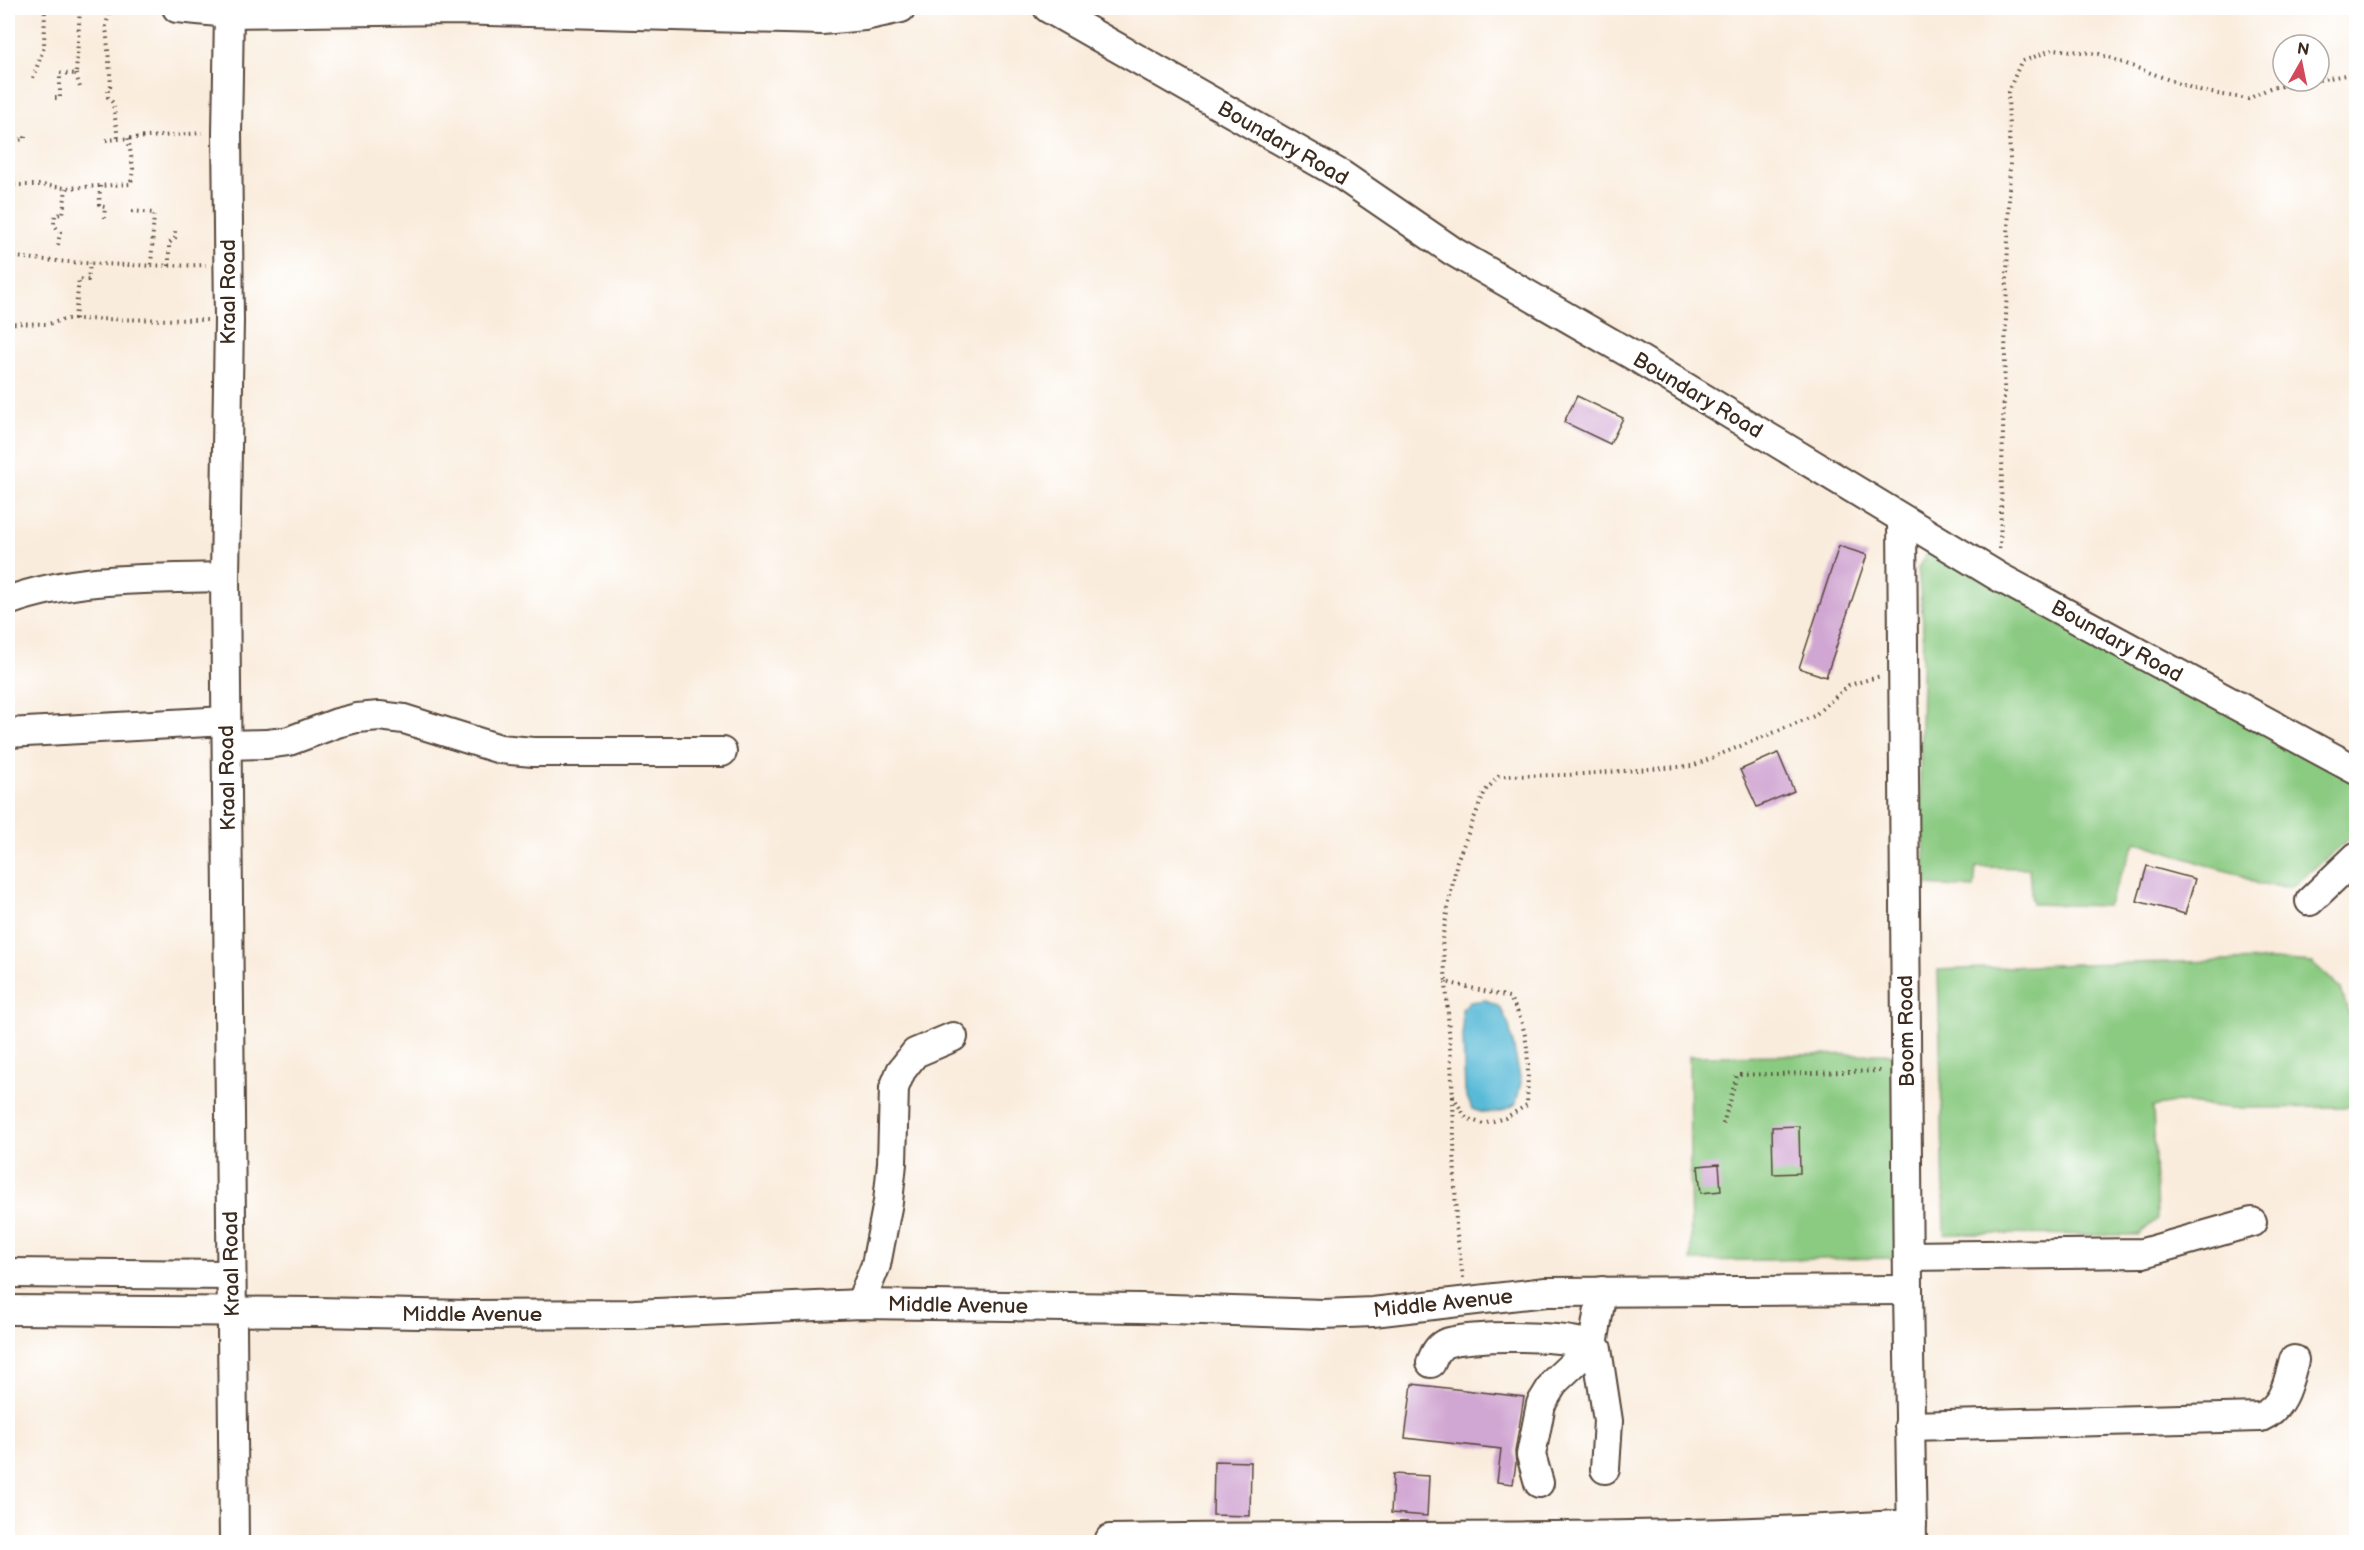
<svg xmlns="http://www.w3.org/2000/svg" width="2364" height="1550" viewBox="0 0 2364 1550" font-family="'Balsamiq Sans',sans-serif">
  <style>
    .green { fill: #8aca81; stroke: #627a50; stroke-width: 1.5 }
    .water { fill: #58bad7; stroke: #4a727a; stroke-width: 1.5 }
    .building { fill: #d0a6d2 }
    .lines { fill: none; stroke-linecap: round; stroke-linejoin: round }
    .minor-casing { stroke: #58473a; stroke-width: 32 }
    .path { stroke: #58473a; stroke-width: 4; stroke-dasharray: 1.5 4.5; stroke-linecap: butt }
    .minor { stroke: #fff; stroke-width: 28 }
    .labels { text-anchor: middle; stroke-width: 4.5; stroke-linejoin: round; paint-order: stroke }
    .street-label { font-size: 21px; fill: #3b2a1e; stroke: #fff }
  </style>
  <rect width="100%" height="100%" fill="#fff"/>
  <filter id="ink" filterUnits="userSpaceOnUse"><feTurbulence type="fractalNoise" baseFrequency=".0167" numOctaves="2"/><feDisplacementMap in="SourceGraphic" scale="12" xChannelSelector="R" yChannelSelector="G"/><feConvolveMatrix kernelMatrix="1 2 1 2 8 2 1 2 1" color-interpolation-filters="sRGB"/></filter>
  <filter id="wash" filterUnits="userSpaceOnUse"><feTurbulence type="fractalNoise" baseFrequency=".008" numOctaves="4" result="noise"/><feDisplacementMap in="SourceGraphic" scale="24" xChannelSelector="R" yChannelSelector="G"/><feGaussianBlur stdDeviation="1.35" result="paint"/><feColorMatrix in="noise" values="0 0 0 0 0 0 0 0 0 0 0 0 0 0 0 0 0 1.4 0 .05"/><feComposite in="paint" operator="in"/></filter>
  <g filter="url(#wash)">
    <rect width="100%" height="100%" fill="#f9ecdc"/>
    <g class="green">
      <path d="M1938 553 2356 782V834L2291 887 2260 885 2239 874 2215 868 2136 841 2107 906 2032 904 2029 868 1976 867 1974 888 1927 885 1920 782 1923 622 1918 568 1926 554Z"/>
      <path d="M2274 960 2313 963 2341 989 2354 1032 2352 1107 2231 1108 2177 1102 2153 1107 2157 1219 2138 1235 1945 1234 1938 970 2079 964Z"/>
      <path d="M1896 1054V1258L1691 1261 1689 1056Z"/>
    </g>
    <path class="water" d="M1486 1000 1500 1007 1509 1025 1521 1082 1516 1104C1500 1113 1489 1116 1472 1109L1465 1092 1462 1009 1470 1002Z"/>
    <g id="blocks">
      <g class="building">
        <path d="M1577 396 1623 418 1610 444 1564 422Z"/>
        <path d="M1839 546 1867 555 1826 677 1799 668Z"/>
        <path d="M1778 753 1794 791 1757 807 1740 770Z"/>
        <path d="M2147 866 2195 879 2185 914 2137 901Z"/>
        <path d="M1799 1126 1800 1173 1773 1174 1772 1127Z"/>
        <path d="M1719 1164 1721 1191 1701 1193 1698 1166Z"/>
        <path d="M1412 1384 1524 1397 1515 1452 1516 1463 1513 1484 1497 1482 1501 1449 1405 1438Z"/>
        <path d="M1214 1461 1251 1462 1250 1516 1213 1515Z"/>
        <path d="M1393 1474 1429 1476 1427 1516 1391 1513Z"/>
      </g>
    </g>
  </g>
  <g filter="url(#ink)">
    <use href="#blocks" fill-opacity="0" stroke="#58473a" stroke-width="1.5"/>
    <g class="lines">
      <g class="minor-casing">
        <g id="minor">
          <path d="M177 8 229 13 452 10 822 20 864 16 901 8"/>
          <path d="M1048 8 1343 176 1454 252 1634 356 1999 577 2356 770"/>
          <path d="M229 13 227 133 229 320 225 577 234 1542"/>
          <path d="M1902 519 1908 1290 1912 1542"/>
          <path d="M8 601C76 576 153 579 225 577"/>
          <path d="M8 733 226 721"/>
          <path d="M227 745 267 744 289 741 337 723 357 718 379 716 404 719 500 749 533 752H722"/>
          <path d="M2310 901 2356 857"/>
          <path d="M1908 1256 2143 1253 2252 1222"/>
          <path d="M8 1273 231 1275"/>
          <path d="M860 1304 876 1265 888 1202 892 1163 894 1088 901 1071 915 1053 953 1037"/>
          <path d="M8 1310 316 1312 470 1315 634 1314 860 1304 1140 1308 1323 1314 1373 1312 1546 1292 1908 1290"/>
          <path d="M1431 1363C1434 1355 1437 1348 1444 1344 1464 1334 1582 1334 1597 1349L1608 1421 1605 1469"/>
          <path d="M1909 1426 2261 1417C2284 1407 2288 1382 2294 1360"/>
          <path d="M1539 1483 1531 1455 1541 1404 1555 1381 1593 1345 1602 1291"/>
          <path d="M1110 1539C1377 1534 1645 1542 1912 1524"/>
        </g>
      </g>
      <g class="path">
        <path d="M110 8 106 26 111 85 108 89V97L113 103 118 139"/>
        <path d="M76 74 80 87"/>
        <path d="M33 78 44 47 45 8"/>
        <path d="M2319 80 2356 73"/>
        <path d="M55 98H60V73L76 74 80 8"/>
        <path d="M106 140 202 133"/>
        <path d="M8 141 25 139V132"/>
        <path d="M8 185H41L66 188 131 184 133 168 128 137"/>
        <path d="M100 186 99 206 105 207 104 218"/>
        <path d="M132 211 154 213 151 267"/>
        <path d="M58 245 60 232 54 225 55 215 63 214 66 188"/>
        <path d="M8 256C74 264 140 267 206 265"/>
        <path d="M169 266V243L175 238V228"/>
        <path d="M75 319 79 279 88 280 90 263"/>
        <path d="M8 323 48 324 66 319 207 320"/>
        <path d="M2000 549 2010 161 2008 92 2021 62 2054 49 2099 54 2200 91 2248 99 2270 88 2313 81"/>
        <path d="M1446 982 1453 1096 1466 1118 1483 1124 1505 1118 1527 1105C1528 1066 1532 1031 1509 997L1446 982 1442 939 1457 861 1485 791 1499 776 1568 775 1692 766 1814 716 1849 685 1881 676"/>
        <path d="M1453 1097 1456 1227 1463 1278"/>
        <path d="M1723 1124 1737 1075 1882 1071"/>
      </g>
      <use href="#minor" class="minor"/>
    </g>
  </g>
  <g class="labels">
    <g class="street-label">
      <text transform="translate(1283 143) rotate(30)" y="7">Boundary Road</text>
      <text transform="translate(228 292) rotate(-90)" y="7">Kraal Road</text>
      <text transform="translate(1698 395) rotate(31)" y="7">Boundary Road</text>
      <text transform="translate(2117 641) rotate(29)" y="7">Boundary Road</text>
      <text transform="translate(227 778) rotate(-91)" y="7">Kraal Road</text>
      <text transform="translate(1906 1031) rotate(-91)" y="7">Boom Road</text>
      <text transform="translate(231 1264) rotate(-91)" y="7">Kraal Road</text>
      <text transform="translate(1443 1303) rotate(-6)" y="7">Middle Avenue</text>
      <text transform="translate(958 1305) rotate(1)" y="7">Middle Avenue</text>
      <text x="472" y="1321">Middle Avenue</text>
    </g>
  </g>
  <rect width="2364" height="1550" fill="none" stroke="#fff" stroke-width="30"/>
  <g transform="translate(2301 63) rotate(9)"><circle r="28" fill="#ffffff" stroke="#b1aaa5" stroke-width="1.5"/>
  <path d="M0-4.5L10 22L0 15L-10 22Z" fill="#d1495b"/>
  <text y="-9" font-size="16" font-weight="bold" text-anchor="middle" fill="#3b2a1e">N</text>
  </g>
</svg>
